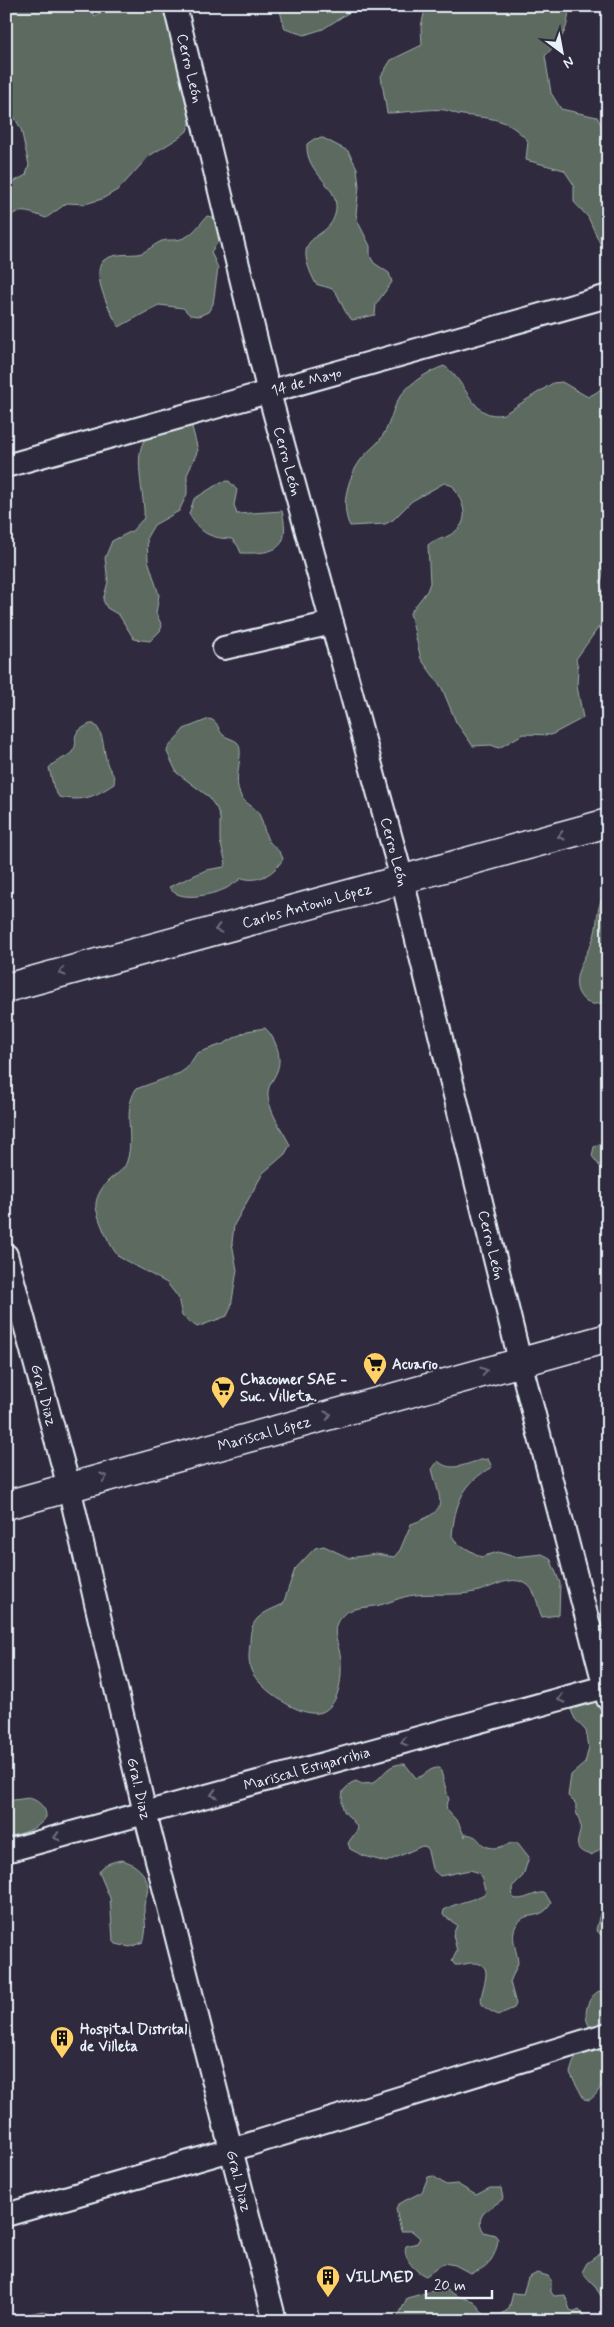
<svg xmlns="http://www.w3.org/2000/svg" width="614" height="2327" viewBox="0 0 614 2327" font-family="Mynerve,sans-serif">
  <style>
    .green { fill: #5b6a61; stroke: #a2aeac }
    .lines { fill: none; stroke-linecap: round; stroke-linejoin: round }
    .minor-casing { stroke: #e8f1f8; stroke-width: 26 }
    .major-casing { stroke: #e8f1f8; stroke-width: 31 }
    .minor { stroke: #2f2a3d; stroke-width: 22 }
    .major { stroke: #2f2a3d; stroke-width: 28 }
    .oneway { stroke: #70707e }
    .labels { text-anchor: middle; stroke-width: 4; stroke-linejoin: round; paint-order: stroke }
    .street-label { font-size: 15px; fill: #e8f1f8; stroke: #2f2a3d }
    .poi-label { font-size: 15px; font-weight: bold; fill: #e8f1f8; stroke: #2f2a3d; text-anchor: start }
  </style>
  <rect width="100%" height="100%" fill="#2f2a3d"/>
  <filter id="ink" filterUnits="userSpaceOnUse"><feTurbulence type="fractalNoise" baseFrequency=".02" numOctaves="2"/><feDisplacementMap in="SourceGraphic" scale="10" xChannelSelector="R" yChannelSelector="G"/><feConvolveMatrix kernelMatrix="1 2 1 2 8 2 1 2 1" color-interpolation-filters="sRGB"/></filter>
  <g filter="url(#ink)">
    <g class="green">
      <path d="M6 6H88L95 16 109 6H176L172 34V43L193 114 187 131 180 137 149 156 119 189 102 199 85 204 67 203 46 218C31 213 18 206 6 220V186L26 175 29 165 21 129 12 113 13 95 6 84Z"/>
      <path d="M282 6H359L323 29 304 35 285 29 280 11Z"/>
      <path d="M426 6H569C568 32 563 37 545 56L551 93 561 109 597 117 608 137V251L603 250 588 217 574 202V185L564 170 526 160 528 141C506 117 493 119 463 115 457 115 451 111 445 110 431 108 404 113 387 113L381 76 391 60 422 45 421 26Z"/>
      <path d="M323 138 348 151 357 168 359 186 356 214 358 222 370 246V256L374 263 389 273 392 282 376 304 375 315 352 320C341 310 340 293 332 289 328 287 321 286 316 284 286 227 332 245 336 209 338 184 305 174 307 144L314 139Z"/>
      <path d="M207 216 216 218 222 236 211 252 218 268 213 304 208 312 199 316 190 315 183 308 159 305 119 327C111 314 89 272 104 260 114 253 127 255 138 254 147 252 154 244 162 241 168 239 175 241 181 239 192 236 200 224 207 216Z"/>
      <path d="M444 366C467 380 472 422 504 414L553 383 562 382 588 397 597 392 608 382V564L604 566 601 584 604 602 603 621 576 659 578 668 577 686 583 718 551 735 523 734 499 748 491 745 473 746 456 722 442 688 421 659 410 613 427 591 430 583 428 545C435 539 439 540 446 537 472 525 466 507 453 486L444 483 412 501 393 520 385 524 350 526C339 505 349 472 365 455 371 448 379 443 383 435 390 424 392 411 398 400 407 384 427 372 444 366Z"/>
      <path d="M183 423 192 427 198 450 187 475V494L179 511 154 525 147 537 148 560 159 595 156 613 162 626 160 631 150 641 134 639 119 615 107 608 103 600 108 582 105 558 112 541 132 531 144 518C146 498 129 447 150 435 160 430 173 427 183 423Z"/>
      <path d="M229 481 237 490 234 505 237 514 282 511C291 549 276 554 241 553L238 546 232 539C210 538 201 534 189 514L194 499 221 482Z"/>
      <path d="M209 719C219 721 217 729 223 735 227 738 233 739 237 742 246 753 232 776 240 794 243 802 250 804 256 810 263 818 263 829 267 838 271 846 281 850 283 859 274 874 258 883 242 878 236 882 231 886 225 889 211 895 178 903 169 887L206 870 224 867 226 863 220 841V818L217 809 208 796 177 773 167 752 168 748 184 729Z"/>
      <path d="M90 724H94C105 733 103 753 108 766 111 772 116 777 114 784 94 797 83 802 59 797L54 789 49 768C55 760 66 759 72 752 82 739 65 736 90 724Z"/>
      <path d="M608 898V1001C599 1004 590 1007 583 999 566 981 587 956 593 939 598 927 596 913 601 901Z"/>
      <path d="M265 1028C275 1037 283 1057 277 1071 274 1080 267 1085 268 1096 270 1114 282 1129 290 1145L285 1154 263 1173 234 1225 232 1243 237 1270 231 1307 227 1316 197 1327 182 1316 178 1297 167 1283 119 1257C110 1247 98 1220 96 1207 95 1199 101 1189 106 1183 113 1175 124 1172 127 1161 135 1136 122 1112 136 1089L180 1073 187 1068 197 1053 223 1044 247 1031Z"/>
      <path d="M608 1139V1177L592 1156 594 1147Z"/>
      <path d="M488 1459 492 1467C463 1483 455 1503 452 1536L457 1543 481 1557 498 1552 515 1557 542 1554 550 1558 560 1583 559 1615 542 1617C536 1604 537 1585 519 1581 504 1578 490 1589 475 1592 455 1596 435 1593 415 1595 401 1596 388 1604 375 1606 362 1608 349 1607 340 1618 329 1632 341 1647 341 1662 342 1679 339 1705 322 1712 302 1720 258 1688 251 1670 248 1661 249 1652 250 1644 250 1634 251 1626 257 1619 263 1612 275 1608 283 1604L295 1569 315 1548 324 1546 349 1558 376 1554 394 1557 400 1550 411 1524C451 1510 440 1502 432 1469L438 1461C453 1475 470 1460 488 1459Z"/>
      <path d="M594 1695 608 1709 605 1737 608 1743V1791C603 1799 607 1802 608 1810 610 1829 610 1846 591 1855 567 1849 583 1837 580 1823 578 1816 575 1812 576 1804L568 1796 571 1775 585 1763 589 1747 586 1731 575 1719 571 1710Z"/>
      <path d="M405 1764 416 1778C426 1776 429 1767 440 1768L449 1800 446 1805 447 1810 458 1822 465 1837V1834C482 1836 476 1843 488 1847 502 1851 507 1841 518 1843L529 1857 523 1876 512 1887 513 1898C525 1902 534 1891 545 1893L551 1903C545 1915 536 1915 525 1917 505 1929 517 1947 518 1963L510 1982 516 2004 514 2008 498 2015C493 2012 485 2009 482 2004 477 1993 498 1965 475 1963 468 1962 462 1966 455 1965L452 1961 457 1951 453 1935 457 1925 443 1915 444 1910C457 1902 473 1901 486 1893L480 1873 470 1870 440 1876 432 1869 427 1847 422 1846 386 1862 364 1856 350 1849 348 1843 358 1829C349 1811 339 1818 343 1791L351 1783 356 1781 362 1784 373 1783C385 1775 387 1763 405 1764Z"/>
      <path d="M29 1798C38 1800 47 1808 46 1817 39 1829 19 1835 6 1837V1801Z"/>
      <path d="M122 1860C134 1863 147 1873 148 1887 148 1894 144 1900 144 1907 144 1920 148 1929 143 1942L130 1947 116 1944 113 1940 110 1898 99 1872C103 1864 114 1861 122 1860Z"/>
      <path d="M608 1903V1942L596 1930 600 1913Z"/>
      <path d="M599 1991 608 1994V2028L591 2029C582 2017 586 1998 599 1991Z"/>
      <path d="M594 2048 608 2049V2075C600 2084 600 2094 589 2100L584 2099 570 2073C575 2055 576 2055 594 2048Z"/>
      <path d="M433 2176 446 2185 457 2184 476 2195 490 2188H501L503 2199C492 2208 472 2214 484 2232L495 2235 498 2239C496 2257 488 2269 470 2273L455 2265 444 2263 426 2276C415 2272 402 2257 406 2246L417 2243 420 2238 412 2231H401L396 2209 398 2204 422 2192 428 2177Z"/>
      <path d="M608 2248V2307L594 2285 582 2272 587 2263Z"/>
      <path d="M537 2273 548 2276 551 2280V2292L554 2296 565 2295 570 2310 575 2312 579 2310 589 2321H396L407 2298 444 2288 457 2296 473 2301 484 2314 500 2315 509 2309 513 2293 523 2294 528 2278Z"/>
      <path d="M43 2311C54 2318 66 2314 77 2321H16L17 2316Z"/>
    </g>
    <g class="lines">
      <g class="minor-casing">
        <g id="minor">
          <path id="s1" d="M175 6 269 393 402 879 520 1361 608 1699"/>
          <path id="s2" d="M6 466 608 296"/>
          <path d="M224 648 332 623"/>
          <path id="s3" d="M6 1255 69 1487 145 1813 275 2321"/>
          <path id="s4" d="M6 1851 608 1686"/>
          <path d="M6 2215 231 2150 608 2034"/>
        </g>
      </g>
      <g class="major-casing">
        <g id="major">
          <path id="s5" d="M6 988 608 823"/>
          <path id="s6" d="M6 1505 608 1338"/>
        </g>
      </g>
      <use href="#minor" class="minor"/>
      <use href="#major" class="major"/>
    </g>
    <defs><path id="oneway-chevron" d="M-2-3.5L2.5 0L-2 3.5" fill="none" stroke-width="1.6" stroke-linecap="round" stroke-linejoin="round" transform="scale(1.25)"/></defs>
    <g class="oneway">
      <use href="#oneway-chevron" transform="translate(561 836) rotate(165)"/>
      <use href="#oneway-chevron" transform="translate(218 929) rotate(165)"/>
      <use href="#oneway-chevron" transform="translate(62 972) rotate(165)"/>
      <use href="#oneway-chevron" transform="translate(484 1371) rotate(-16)"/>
      <use href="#oneway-chevron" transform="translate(328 1415) rotate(-16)"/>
      <use href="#oneway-chevron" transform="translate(104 1477) rotate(-16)"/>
      <use href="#oneway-chevron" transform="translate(561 1699) rotate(165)"/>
      <use href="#oneway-chevron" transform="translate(404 1742) rotate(165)"/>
      <use href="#oneway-chevron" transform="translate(214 1794) rotate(165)"/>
      <use href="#oneway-chevron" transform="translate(57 1837) rotate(165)"/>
    </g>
  </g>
  <defs>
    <g id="supermarket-pin" transform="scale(1.25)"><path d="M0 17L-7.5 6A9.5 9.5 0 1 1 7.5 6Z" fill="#ffd166" stroke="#2f2a3d"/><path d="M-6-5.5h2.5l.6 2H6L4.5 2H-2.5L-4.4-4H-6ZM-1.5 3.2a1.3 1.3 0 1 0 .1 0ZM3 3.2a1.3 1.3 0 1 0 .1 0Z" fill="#111"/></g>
    <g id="building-pin" transform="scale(1.25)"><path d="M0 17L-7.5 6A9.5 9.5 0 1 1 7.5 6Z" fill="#ffd166" stroke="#2f2a3d"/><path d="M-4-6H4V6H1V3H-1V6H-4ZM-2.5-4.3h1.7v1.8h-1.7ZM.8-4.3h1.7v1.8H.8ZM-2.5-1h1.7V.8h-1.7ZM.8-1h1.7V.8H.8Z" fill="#111"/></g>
  </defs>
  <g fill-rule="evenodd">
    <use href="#supermarket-pin" x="375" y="1364"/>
    <use href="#supermarket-pin" x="223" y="1388"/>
    <use href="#building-pin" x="62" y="2038"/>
    <use href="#building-pin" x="328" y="2277"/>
  </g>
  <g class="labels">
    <g class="street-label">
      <text dy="5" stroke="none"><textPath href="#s1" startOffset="64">Cerro León</textPath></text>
      <text dy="5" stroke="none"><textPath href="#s2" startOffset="312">14 de Mayo</textPath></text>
      <text dy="5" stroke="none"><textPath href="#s1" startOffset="469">Cerro León</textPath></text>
      <text dy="5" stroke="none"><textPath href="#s1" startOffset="874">Cerro León</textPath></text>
      <text dy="5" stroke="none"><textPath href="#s5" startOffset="312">Carlos Antonio López</textPath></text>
      <text dy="5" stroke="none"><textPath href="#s1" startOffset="1279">Cerro León</textPath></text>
      <text dy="5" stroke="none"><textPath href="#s3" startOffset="145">Gral. Diaz</textPath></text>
      <text dy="5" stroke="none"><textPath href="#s6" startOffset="268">Mariscal López</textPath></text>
      <text dy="5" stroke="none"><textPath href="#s4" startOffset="312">Mariscal Estigarribia</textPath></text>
      <text dy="5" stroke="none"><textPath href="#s3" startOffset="550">Gral. Diaz</textPath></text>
      <text dy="5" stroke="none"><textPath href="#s3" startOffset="955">Gral. Diaz</textPath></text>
    </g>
    <g class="poi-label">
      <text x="392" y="1369">Acuario</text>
      <text x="240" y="1384">Chacomer SAE -<tspan x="240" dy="17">Suc. Villeta.</tspan></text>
      <text x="80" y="2034">Hospital Distrital<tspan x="80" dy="17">de Villeta</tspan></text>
      <text x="346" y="2282">VILLMED</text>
    </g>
  </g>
  <rect width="614" height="2327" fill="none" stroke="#2f2a3d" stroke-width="25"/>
  <rect x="12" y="12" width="589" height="2302" fill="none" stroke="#e8f1f8" stroke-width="2" filter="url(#ink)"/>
  <g transform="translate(562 52) rotate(148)" stroke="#2f2a3d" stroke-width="4" paint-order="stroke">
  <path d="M0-4L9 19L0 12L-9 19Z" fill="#e8f1f8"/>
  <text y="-8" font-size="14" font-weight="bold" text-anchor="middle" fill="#e8f1f8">N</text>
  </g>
  <path d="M426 2290v8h66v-8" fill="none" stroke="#e8f1f8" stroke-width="2.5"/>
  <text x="434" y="2290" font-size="15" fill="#e8f1f8" stroke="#2f2a3d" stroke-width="4" paint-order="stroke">20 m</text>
</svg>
